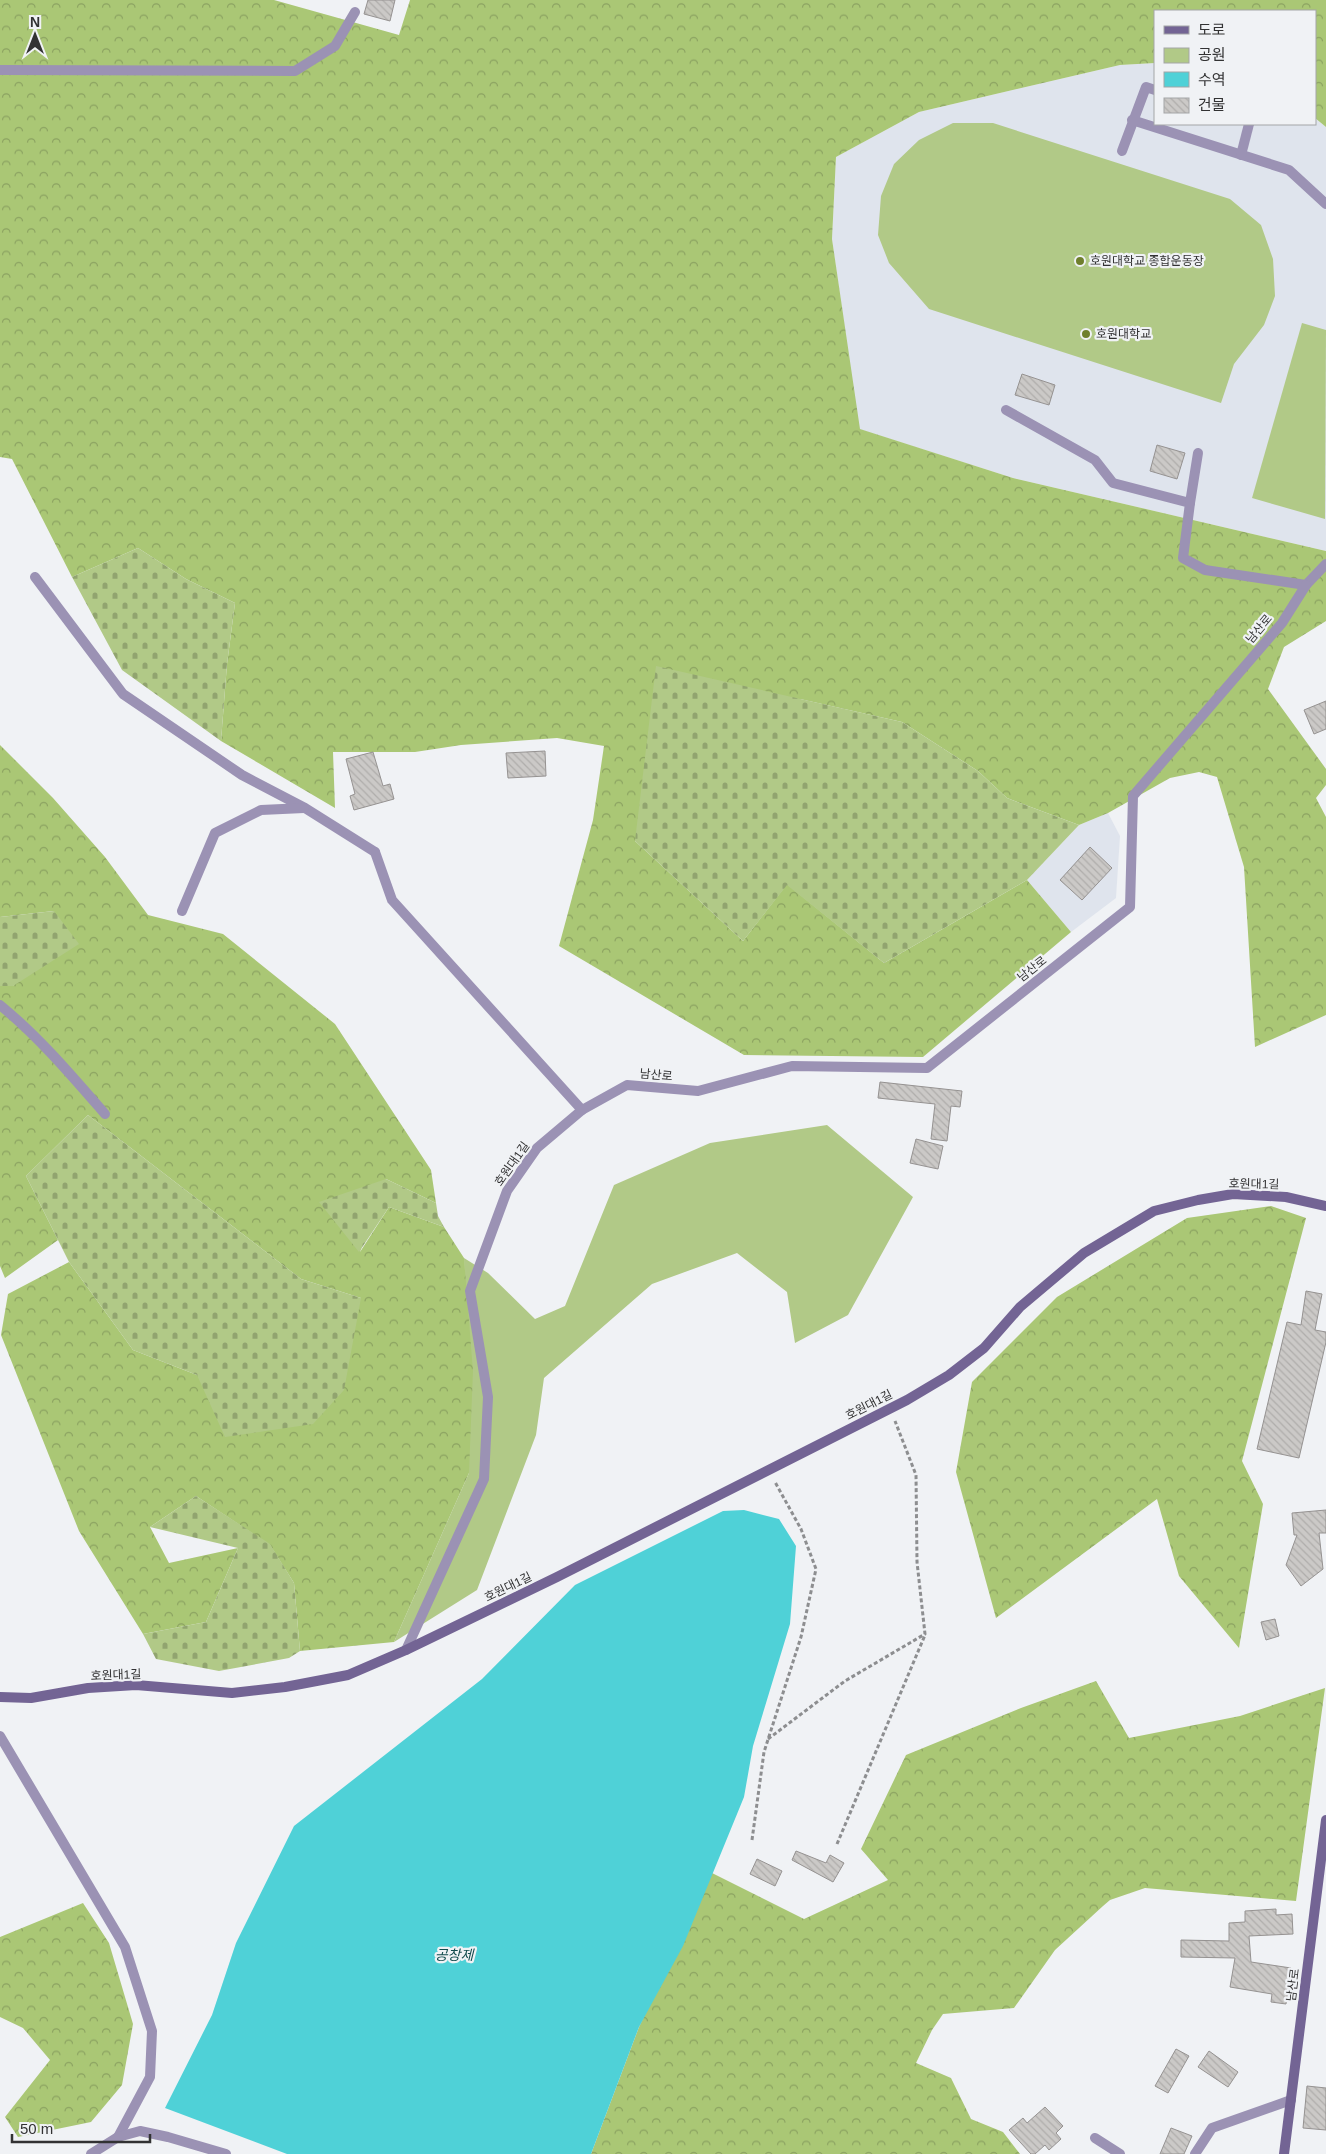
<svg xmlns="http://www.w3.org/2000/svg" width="1326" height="2154" viewBox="0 0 1326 2154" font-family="Helvetica,'Noto Sans KR',sans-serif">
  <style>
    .built { fill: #dfe4ed }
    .green { fill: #b1c987 }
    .forest { fill: url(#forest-crowns) }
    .cemetery { fill: url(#cemetery-stones) }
    .water { fill: #4fd1d7 }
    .building { fill: url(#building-back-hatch); stroke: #959291 }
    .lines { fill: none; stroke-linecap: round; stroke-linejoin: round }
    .path { stroke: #8d8e90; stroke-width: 3; stroke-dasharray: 4 2.5; stroke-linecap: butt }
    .lane { stroke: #9b92b4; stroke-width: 10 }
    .street { stroke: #9b92b4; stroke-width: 10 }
    .secondary { stroke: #736494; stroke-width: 10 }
    .poi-dot { fill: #6f7f2d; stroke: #f0f2f5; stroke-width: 2 }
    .labels { text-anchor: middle; stroke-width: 4.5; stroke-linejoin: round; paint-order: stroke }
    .poi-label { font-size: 12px; fill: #323233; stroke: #f0f2f5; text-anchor: start }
    .street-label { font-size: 12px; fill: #323233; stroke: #f0f2f5 }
    .water-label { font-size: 14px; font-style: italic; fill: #114b4d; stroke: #f0f2f5 }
  </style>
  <defs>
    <pattern id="forest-crowns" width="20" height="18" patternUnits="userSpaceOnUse" patternTransform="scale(1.25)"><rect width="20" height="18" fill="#aac775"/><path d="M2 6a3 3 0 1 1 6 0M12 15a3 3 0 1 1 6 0" fill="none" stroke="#8ba261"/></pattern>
    <pattern id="cemetery-stones" width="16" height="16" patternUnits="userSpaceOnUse" patternTransform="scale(1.25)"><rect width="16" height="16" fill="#b1c987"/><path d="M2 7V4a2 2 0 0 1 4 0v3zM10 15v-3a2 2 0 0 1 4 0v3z" fill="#91a46f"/></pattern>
    <pattern id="building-back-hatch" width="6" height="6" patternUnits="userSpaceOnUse" patternTransform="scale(1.25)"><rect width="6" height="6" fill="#cbc9c7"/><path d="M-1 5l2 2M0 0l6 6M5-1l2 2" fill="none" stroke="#afadab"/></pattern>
  </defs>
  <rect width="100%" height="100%" fill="#f0f2f5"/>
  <g class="built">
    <path d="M1155 63V124H1315V118L1326 127V551L1013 478 859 429 832 239 836 157 919 112 1120 65Z"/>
    <path d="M1108 813 1120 836 1116 898 1071 932 1027 880 1079 825Z"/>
  </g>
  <g class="green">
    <path d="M953 123H993L1230 199 1261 225 1273 259 1275 296 1264 325 1234 364 1221 403 929 309 889 263 878 235 881 196 894 164 919 140Z"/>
    <path d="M1302 323 1326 330 1325 519 1252 498Z"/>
    <path d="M827 1125 913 1197 848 1315 795 1343 787 1292 737 1253 652 1284 544 1378 536 1435 477 1590 394 1642 469 1473 464 1258 488 1273 535 1319 565 1306 614 1185 710 1143Z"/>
  </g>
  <g class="forest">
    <path d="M0 0H274L399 35 410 0H1326V127L1315 118V11H1155V63L1120 65 919 112 836 157 832 239 860 429 1013 478 1326 551V621L1284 647 1268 689 1326 769V785L1316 798 1326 817V1015L1255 1047 1244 867 1217 777 1199 772 1170 778 1108 813 1079 825 1007 798 978 771 902 722 800 699 635 841 743 941 787 884 884 963 1027 880 1071 932 923 1057 744 1055 559 946 593 820 604 746 557 738 461 745 415 752H333L335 808 221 741 227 664 235 603 186 579 138 548 72 577 12 459 0 457Z"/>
    <path d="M0 745 53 798 105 857 148 915 223 934 335 1024 431 1170 436 1203 386 1179 360 1252 389 1207 444 1227 464 1258 473 1371 469 1473 394 1642 300 1651 294 1583 270 1545 196 1496 150 1527 169 1563 238 1548 206 1622 143 1634 79 1531 1 1335 8 1294 69 1262 133 1350 197 1375 361 1298 301 1279 88 1115 26 1176 58 1240 5 1278 0 1266V986H13L54 911 0 917Z"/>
    <path d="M1271 1206 1306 1218 1242 1461 1263 1504 1239 1648 1179 1576 1157 1499 996 1618 956 1472 972 1382 1057 1297 1187 1218Z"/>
    <path d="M1096 1681 1129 1738 1240 1716 1325 1688 1296 1901 1145 1888 1110 1900 1103 1906 1055 1950 1014 2008 943 2014 932 2030 916 2063 951 2078 971 2119 1003 2132 1020 2154H591L639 2027 712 1873 804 1919 888 1880 861 1849 906 1755 1021 1708Z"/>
    <path d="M83 1903 109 1943 133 2024 122 2085 91 2122 18 2137 5 2117 50 2060 23 2028 0 2017V1937Z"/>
  </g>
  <g class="cemetery">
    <path d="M138 548 186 579 235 603 227 664 221 741 122 670 72 577Z"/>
    <path d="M656 666 902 722 978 771 1007 798 1079 825 1027 880 884 963 787 885 743 941 635 841Z"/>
    <path d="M54 911 79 944 13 986H0V917Z"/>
    <path d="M88 1115 301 1279 361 1298 344 1390 313 1424 225 1437 197 1375 133 1350 69 1262 26 1176Z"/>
    <path d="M386 1179 436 1203 438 1216 444 1227 389 1207 359 1252 319 1202Z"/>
    <path d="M196 1496 270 1544 294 1583 300 1651 289 1658 219 1671 156 1659 143 1634 206 1622 238 1548 150 1527Z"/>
  </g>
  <path class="water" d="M744 1510 779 1519 796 1546 790 1624 753 1746 744 1797 683 1946 639 2027 591 2154H287L165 2108 212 2015 236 1943 294 1826 482 1679 575 1585 723 1511Z"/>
  <g class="building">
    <path d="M368 0H395L390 21 364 14Z"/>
    <path d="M1022 374 1055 385 1049 405 1015 395Z"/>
    <path d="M1157 445 1185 453 1177 479 1150 471Z"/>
    <path d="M1326 701V729L1314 734 1304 710Z"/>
    <path d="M545 751 546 776 508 778 506 753Z"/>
    <path d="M373 752 383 786 390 784 394 799 354 810 350 796 355 794 346 759Z"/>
    <path d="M1090 847 1112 868 1082 900 1060 880Z"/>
    <path d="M880 1082 962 1091 960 1107 951 1106 947 1141 931 1139 935 1104 878 1098Z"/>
    <path d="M916 1139 943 1146 938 1169 910 1163Z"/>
    <path d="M1306 1291 1322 1294 1315 1330 1326 1332V1342L1299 1458 1257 1449 1287 1322 1301 1325Z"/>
    <path d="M1326 1510V1533H1319L1323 1569 1301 1586 1286 1565 1297 1535H1294L1292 1513Z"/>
    <path d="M1275 1619 1279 1636 1266 1640 1261 1622Z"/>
    <path d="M796 1851 826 1863 830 1855 844 1863 833 1882 792 1860Z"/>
    <path d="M757 1859 782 1871 775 1886 750 1874Z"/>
    <path d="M1276 1909V1915L1292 1914 1293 1934 1249 1936 1251 1962 1291 1968 1286 2004 1271 2002 1272 1994 1230 1987 1235 1958 1181 1957V1940L1229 1941V1923L1245 1922V1911Z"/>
    <path d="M1176 2049 1189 2056 1168 2093 1155 2086Z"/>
    <path d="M1209 2051 1238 2072 1228 2087 1198 2067Z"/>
    <path d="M1307 2086 1326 2088V2130L1303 2128Z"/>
    <path d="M1045 2107 1063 2126 1056 2133 1061 2139 1049 2150 1045 2145 1035 2154H1031L1009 2130 1023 2118 1027 2123Z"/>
    <path d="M1171 2128 1192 2136 1184 2154H1160Z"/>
  </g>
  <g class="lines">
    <g class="path">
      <path d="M768 1739 845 1681 925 1634 917 1562 916 1475 895 1421"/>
      <path d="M752 1840 764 1752 801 1637 816 1569 801 1529 775 1482"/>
      <path d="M837 1844 925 1635"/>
    </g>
    <g class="lane">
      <path d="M1132 120 1289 170 1326 204"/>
      <path d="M1122 151 1146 87 1155 90"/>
      <path d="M1241 155 1249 124"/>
      <path d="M35 577 123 694 242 775 305 808 375 852"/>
      <path d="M182 911 215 833 261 810 304 808"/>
      <path d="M0 1005C39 1037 72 1076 105 1114"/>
    </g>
    <g class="street">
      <path d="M0 70 295 71 335 46 355 12"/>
      <path d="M1006 410 1095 460 1113 483 1190 503 1183 558 1205 570 1306 585 1326 564"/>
      <path d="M1190 503 1198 453"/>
      <path d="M375 852 392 900 582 1110"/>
      <path d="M406 1650 484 1479 488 1397 470 1291 507 1191 537 1148 582 1110 627 1085 698 1091 792 1066 927 1068 1130 907 1133 796 1282 623 1306 585"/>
      <path d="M0 1736 125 1947 152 2031 150 2077 118 2137"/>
      <path d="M1095 2138 1120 2154"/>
      <path d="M91 2154 118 2137 140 2131 168 2137 226 2154"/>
      <path d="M1195 2154 1212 2128 1291 2100"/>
    </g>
    <g class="secondary">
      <path d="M0 1697 31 1698 88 1688 136 1685 232 1693 285 1687 348 1675 406 1650 557 1577 907 1400 949 1375 984 1348 1020 1307 1084 1253 1154 1211 1198 1200 1233 1194 1286 1197 1326 1206"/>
      <path d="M1284 2154 1326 1820"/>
    </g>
  </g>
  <g class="poi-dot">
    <circle cx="1080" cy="261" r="5"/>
    <circle cx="1086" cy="334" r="5"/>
  </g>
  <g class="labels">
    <g class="poi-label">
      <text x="1090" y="265">호원대학교 종합운동장</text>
      <text x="1096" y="338">호원대학교</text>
    </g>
    <g class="street-label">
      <text transform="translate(1259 629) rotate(-50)" y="4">남산로</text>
      <text transform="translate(1032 969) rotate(-38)" y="4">남산로</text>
      <text transform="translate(656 1075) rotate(5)" y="4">남산로</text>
      <text transform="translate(512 1164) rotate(-55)" y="4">호원대1길</text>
      <text transform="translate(1254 1184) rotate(1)" y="4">호원대1길</text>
      <text transform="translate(869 1405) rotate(-27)" y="4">호원대1길</text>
      <text transform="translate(508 1587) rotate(-26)" y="4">호원대1길</text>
      <text transform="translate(116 1675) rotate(-2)" y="4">호원대1길</text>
      <text transform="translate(1293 1985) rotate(-83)" y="4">남산로</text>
    </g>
    <g class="water-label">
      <text x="454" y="1960">공창제</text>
    </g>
  </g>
  <rect x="1154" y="10" width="162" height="115" fill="#f0f2f5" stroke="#a4a5a7"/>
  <rect x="1164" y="26" width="25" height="8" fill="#736494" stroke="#a4a5a7"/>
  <text x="1198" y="35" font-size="15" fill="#323233">도로</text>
  <rect x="1164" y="48" width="25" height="15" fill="#b1c987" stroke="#a4a5a7"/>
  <text x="1198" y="60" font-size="15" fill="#323233">공원</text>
  <rect x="1164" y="72" width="25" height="15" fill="#4fd1d7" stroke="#a4a5a7"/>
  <text x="1198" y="85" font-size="15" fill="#323233">수역</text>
  <rect x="1164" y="98" width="25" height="15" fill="url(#building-back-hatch)" stroke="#a4a5a7"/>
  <text x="1198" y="110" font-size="15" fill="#323233">건물</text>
  <g transform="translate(35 35)" stroke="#f0f2f5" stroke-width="4" paint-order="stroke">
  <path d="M0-4L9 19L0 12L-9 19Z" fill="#323233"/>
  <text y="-8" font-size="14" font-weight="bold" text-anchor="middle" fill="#323233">N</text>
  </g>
  <path d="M12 2134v8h138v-8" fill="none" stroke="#323233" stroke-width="2.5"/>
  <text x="20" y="2134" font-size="15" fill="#323233" stroke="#f0f2f5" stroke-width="4" paint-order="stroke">50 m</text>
</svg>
